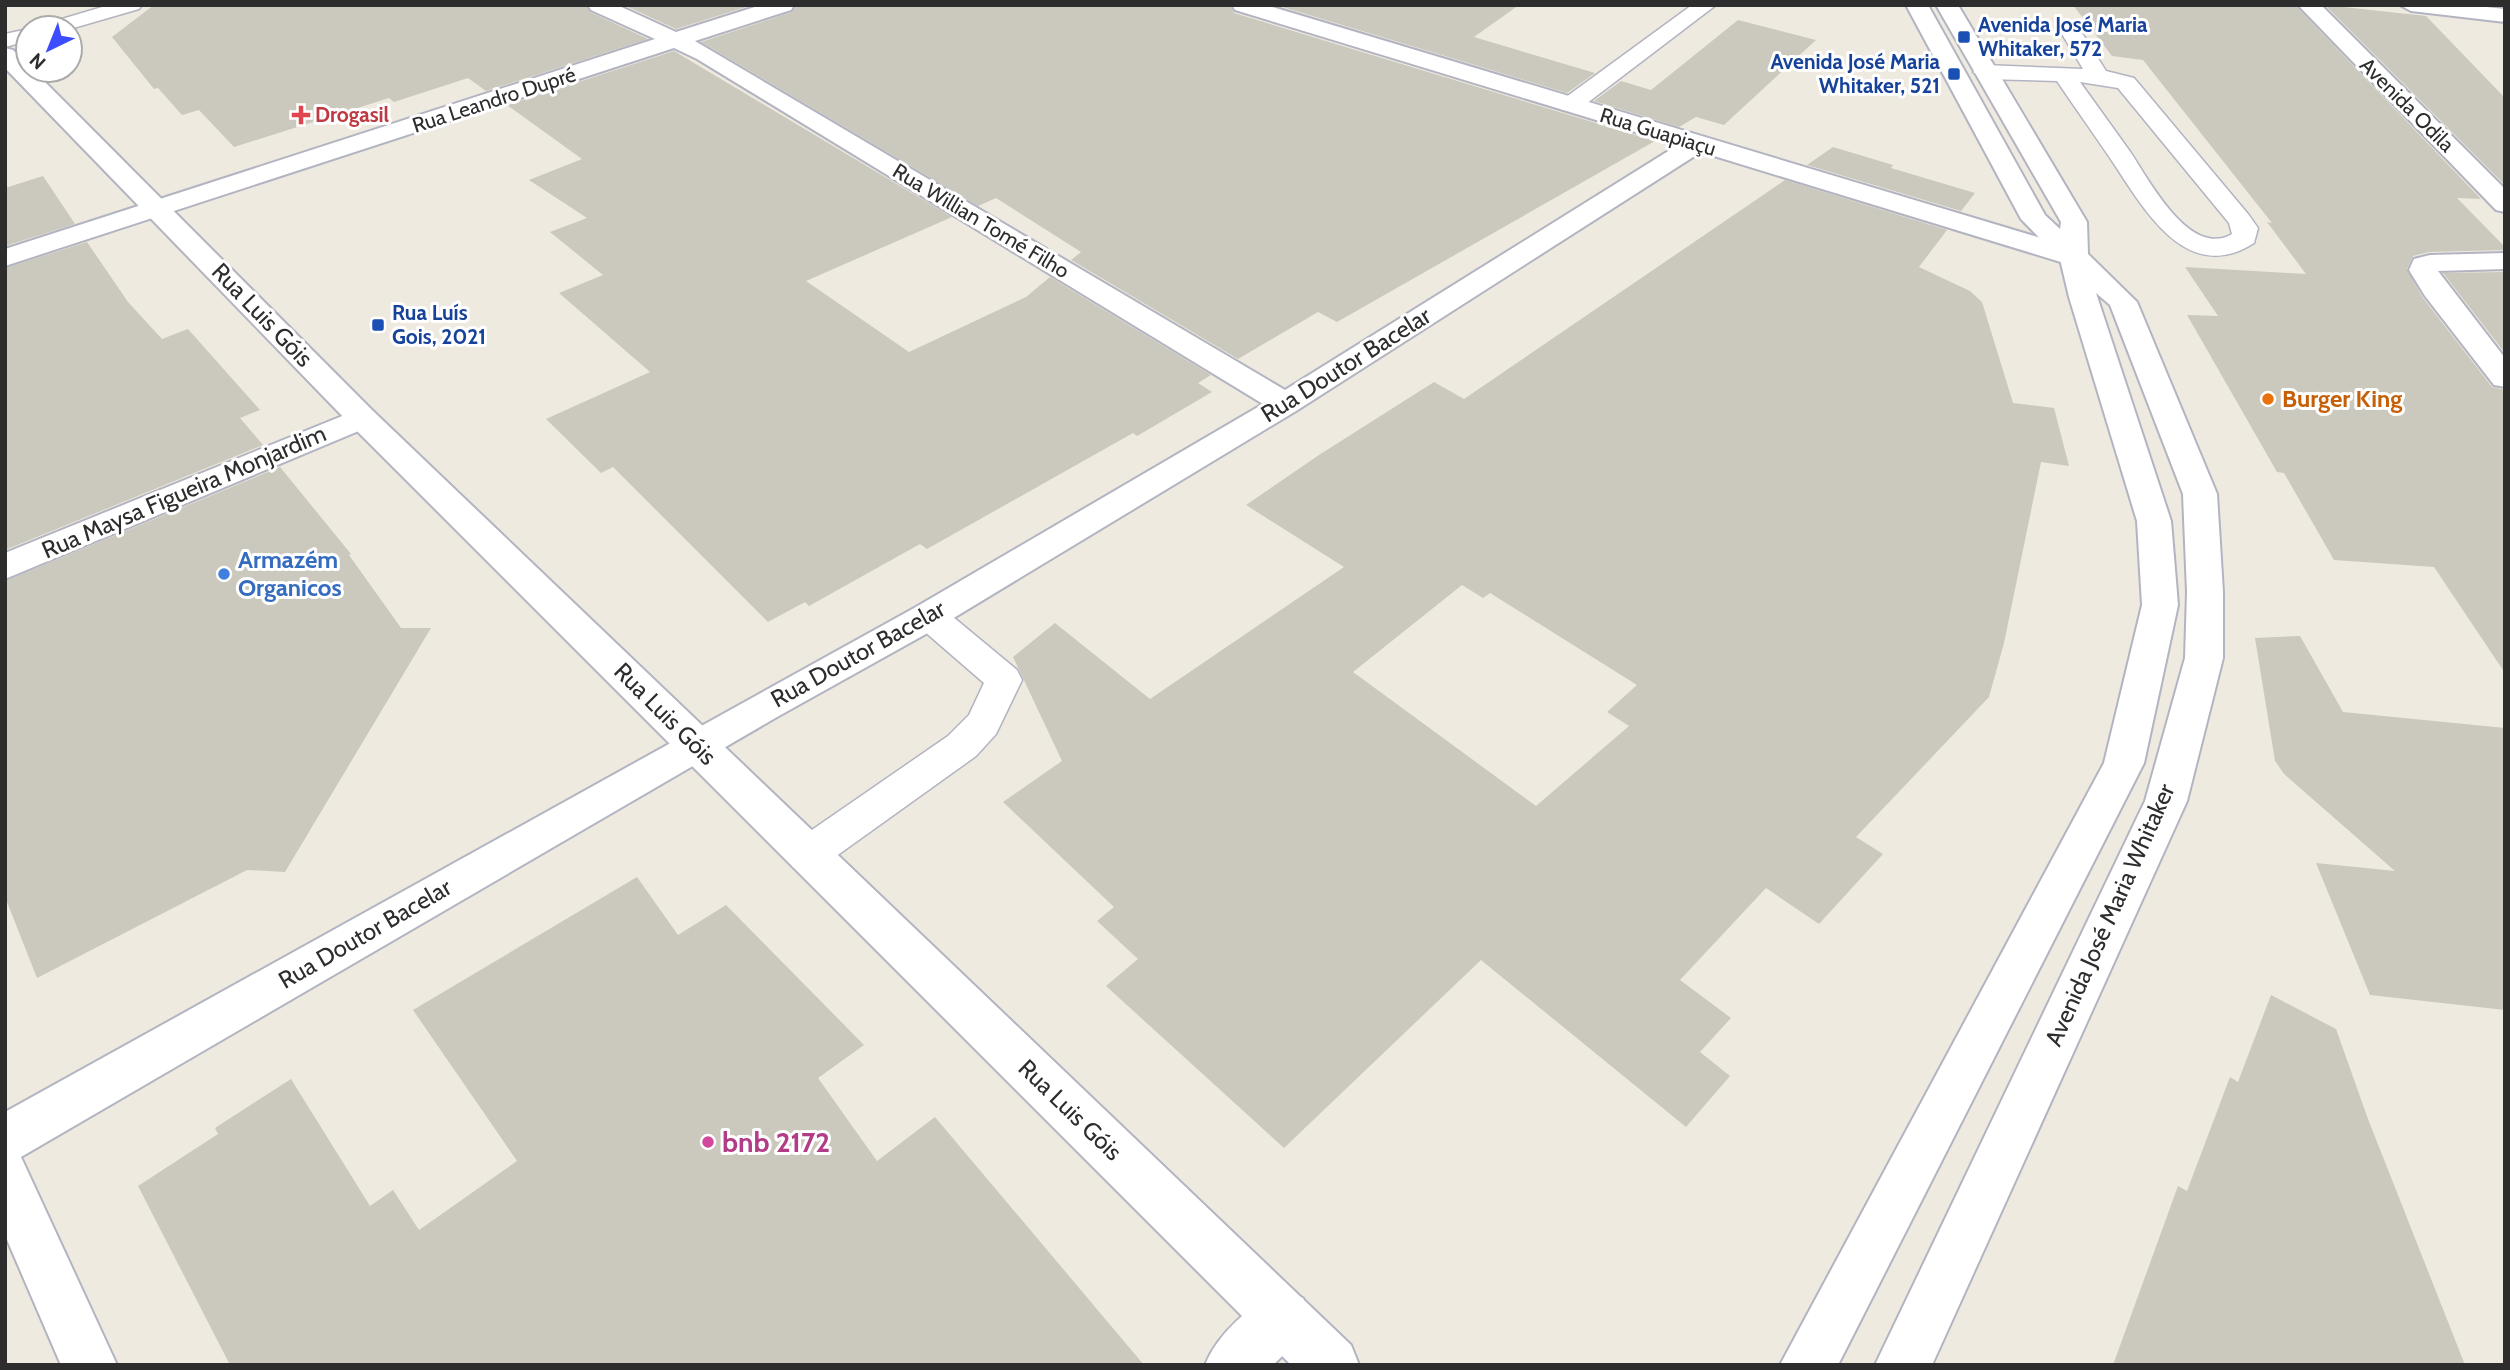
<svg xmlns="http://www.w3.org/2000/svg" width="2510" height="1370" viewBox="0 0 2510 1370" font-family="Cabin,sans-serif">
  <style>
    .building { fill: #cbc8be; fill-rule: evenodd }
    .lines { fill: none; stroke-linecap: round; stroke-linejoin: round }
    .lane-casing { stroke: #b3b4c1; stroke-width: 3 }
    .street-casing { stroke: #b3b4c1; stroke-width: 4 }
    .secondary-casing { stroke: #b3b4c1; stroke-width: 4 }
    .lane { fill: #fff; fill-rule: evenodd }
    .street { fill: #fff; fill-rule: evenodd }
    .secondary { fill: #fff; fill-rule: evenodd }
    .transit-dot { fill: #1a4fb4; stroke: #fff; stroke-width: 2.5 }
    .health-dot { fill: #e0444e; stroke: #fff; stroke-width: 2.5 }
    .food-dot { fill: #e8710a; stroke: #fff; stroke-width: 2.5 }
    .shop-dot { fill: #3f7fe0; stroke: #fff; stroke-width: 2.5 }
    .hotel-dot { fill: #d1479c; stroke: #fff; stroke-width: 2.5 }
    .labels { text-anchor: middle; stroke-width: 6; stroke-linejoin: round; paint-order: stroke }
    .far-transit-label { font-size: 21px; font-weight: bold; fill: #164399; stroke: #fff; text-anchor: start }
    .far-street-label { font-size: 21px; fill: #2d2d2d; stroke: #fff }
    .far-health-label { font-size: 21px; font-weight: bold; fill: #be3a42; stroke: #fff; text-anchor: start }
    .street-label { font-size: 24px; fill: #2d2d2d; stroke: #fff }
    .food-label { font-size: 24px; font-weight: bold; fill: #c56008; stroke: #fff; text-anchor: start }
    .shop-label { font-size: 24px; font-weight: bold; fill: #366cbe; stroke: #fff; text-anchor: start }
    .near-hotel-label { font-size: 28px; font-weight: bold; fill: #b23c85; stroke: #fff; text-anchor: start }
  </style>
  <rect width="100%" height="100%" fill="#efeae0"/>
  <g class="building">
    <path d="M154 5H586L590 12 648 39 486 91 468 78 394 102 389 98 234 147 199 110 182 115 158 88 154 89 112 37Z"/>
    <path d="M624 5H752L676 29Z"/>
    <path d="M796 5H1230L1234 13 1655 141 1337 322 1318 312 1238 359 1071 260 1081 252 996 198 978 206 701 42 792 12Z"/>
    <path d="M1276 5H1519L1474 37 1595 73 1567 93Z"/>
    <path d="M2073 5H2295L2481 199 2457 198 2505 247V250L2429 252 2413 256 2407 269 2423 298 2492 387 2505 390V673L2434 567 2334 560 2284 473 2277 472 2187 315 2218 316 2185 267 2306 274 2267 222 2272 223 2143 60 2112 56Z"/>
    <path d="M2325 5 2426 16 2505 98V185Z"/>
    <path d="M1738 20 1816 40 1724 125 1696 117 1679 127 1594 101 1621 81 1651 90Z"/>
    <path d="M674 51 952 217 806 281 909 352 1026 297 1050 277 1211 375 1198 383 1212 392 1137 436 1133 433 927 549 920 544 809 606 805 602 768 622 613 467 601 473 546 419 650 372 559 293 603 275 550 232 587 218 529 180 582 159 507 105Z"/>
    <path d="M1833 147 1893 165 1891 168 1975 193 1961 211 1807 165Z"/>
    <path d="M43 176 75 224 5 246V188Z"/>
    <path d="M1785 180 1947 230 1919 267 1970 291 1982 302 2013 403 2054 408 2069 466 2041 462 2004 643 1989 697 1856 837 1883 854 1819 924 1766 888 1680 980 1731 1018 1700 1052 1730 1076 1686 1127 1481 960 1284 1148 1106 986 1138 959 1097 921 1114 907 1003 802 1062 761 1013 657 1055 623 1150 699 1344 567 1246 505 1319 455 1434 382 1464 399ZM1462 585 1483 598 1490 593 1637 685 1607 712 1629 726 1536 806 1353 672Z"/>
    <path d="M87 242 128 302 162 339 188 329 260 410 240 418 263 445 5 550V268Z"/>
    <path d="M2505 272V353L2443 273Z"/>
    <path d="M280 467 351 554 349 555 401 628H431L285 872 247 870 37 978 5 897V581Z"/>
    <path d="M2300 636 2343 712 2505 728V1010L2370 995 2316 863 2395 871 2284 774 2275 761 2255 638Z"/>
    <path d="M637 877 678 935 726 905 864 1045 818 1078 877 1161 935 1117 1144 1365H230L138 1186 218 1134 215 1128 291 1079 370 1206 393 1190 419 1230 517 1161 413 1010Z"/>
    <path d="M2271 995 2336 1029 2368 1119 2465 1365H2113L2178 1186 2187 1191 2230 1077 2238 1082Z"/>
  </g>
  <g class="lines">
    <g class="lane-casing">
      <g id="lane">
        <path d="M109 5H142L139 9 70 29 42 28 45 24Z"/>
        <path d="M1692 5H1716L1578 110H1562L1559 105 1562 100Z"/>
        <path d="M2073 28 2080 30 2106 71 2134 78 2248 214 2258 228 2254 243C2186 287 2143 207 2112 161 2094 134 2075 108 2057 81L1984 79 1973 72 1984 65 2083 69 2062 34ZM2080 82 2118 88 2229 223 2232 234C2190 259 2149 180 2131 153 2114 129 2097 106 2080 82Z"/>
        <path d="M28 29V41L5 47V34Z"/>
        <path d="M929 604 941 607 1017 670 1022 680 996 734 976 756 821 867 807 872 793 867 787 855 793 843 948 736 969 715 984 683 917 625 911 616 917 607Z"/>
      </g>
    </g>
    <g class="street-casing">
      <g id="street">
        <path d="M588 5H617L676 32 761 5H794L791 10 695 41 1285 390 1678 145 1235 10 1232 5H1266L2084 251 2088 257 2084 263H2064L1701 152 1296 411 942 625 777 717 21 1157 117 1365H61L5 1235V1112L916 607 1263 404 697 59 674 48 5 266V249L655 39 591 10Z"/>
        <path d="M2298 5H2321L2505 189V212L2496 210Z"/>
        <path d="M2400 5H2468L2505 9V22L2411 11Z"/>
        <path d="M2505 253V269L2438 271 2505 358V387L2494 385 2425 296 2409 270 2414 259 2430 255Z"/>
        <path d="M362 408 373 411 378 418 373 425 5 579V553Z"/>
        <path d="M1284 1290 1303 1298 1311 1317 1303 1336 1273 1365H1205C1218 1333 1252 1303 1284 1290Z"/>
      </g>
    </g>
    <g class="secondary-casing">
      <g id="secondary">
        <path d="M1906 5H1928L2045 215 2060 229 2061 222 1936 5H1958L2087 222 2088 254 2137 302 2217 494 2223 592V658L2187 801 1932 1365H1875L2145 801 2185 658 2187 592 2183 494 2110 305 2096 293 2171 521 2178 605 2144 763 1838 1365H1780L2104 763 2142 605 2137 521 2069 297 2060 259 2021 219Z"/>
        <path d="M5 48 13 50 28 65V70H33L373 411 1351 1345 1359 1365H1291L351 425 5 68Z"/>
      </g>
    </g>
    <use href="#lane" class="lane"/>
    <use href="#street" class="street"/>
    <use href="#secondary" class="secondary"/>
  </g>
  <g class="transit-dot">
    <rect x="1957" y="30" width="14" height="14" rx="3.5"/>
    <rect x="1947" y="67" width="14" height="14" rx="3.5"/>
    <rect x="371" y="318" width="14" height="14" rx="3.5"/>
  </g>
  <path class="health-dot" d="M297.5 104.5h7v7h7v7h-7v7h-7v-7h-7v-7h7z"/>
  <circle class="food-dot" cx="2268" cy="399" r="7"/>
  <circle class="shop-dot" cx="224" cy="574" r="7"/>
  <circle class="hotel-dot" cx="708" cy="1142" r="7"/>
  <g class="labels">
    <g class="far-transit-label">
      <text x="1978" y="32">Avenida José Maria<tspan x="1978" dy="24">Whitaker, 572</tspan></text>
      <text x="1940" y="69" text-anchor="end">Avenida José Maria<tspan x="1940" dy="24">Whitaker, 521</tspan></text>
      <text x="392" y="320">Rua Luís<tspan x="392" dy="24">Gois, 2021</tspan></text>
    </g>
    <g class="far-street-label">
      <text transform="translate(494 100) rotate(-18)" y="7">Rua Leandro Dupré</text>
      <text transform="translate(2407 105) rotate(45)" y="7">Avenida Odila</text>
      <text transform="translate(1658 132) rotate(17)" y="7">Rua Guapiaçu</text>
      <text transform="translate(981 221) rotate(31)" y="7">Rua Willian Tomé Filho</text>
    </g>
    <g class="far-health-label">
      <text x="315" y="122">Drogasil</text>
    </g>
    <g class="street-label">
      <text transform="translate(262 315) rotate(46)" y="8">Rua Luis Góis</text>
      <text transform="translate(1346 365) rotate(-32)" y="8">Rua Doutor Bacelar</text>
      <text transform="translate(184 492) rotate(-23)" y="8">Rua Maysa Figueira Monjardim</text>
      <text transform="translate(858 654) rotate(-29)" y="8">Rua Doutor Bacelar</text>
      <text transform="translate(665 714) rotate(45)" y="8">Rua Luis Góis</text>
      <text transform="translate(2110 915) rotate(-66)" y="8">Avenida José Maria Whitaker</text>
      <text transform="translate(365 934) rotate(-30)" y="8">Rua Doutor Bacelar</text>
      <text transform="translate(1070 1110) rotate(44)" y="8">Rua Luis Góis</text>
    </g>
    <g class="food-label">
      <text x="2282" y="407">Burger King</text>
    </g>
    <g class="shop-label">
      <text x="238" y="568">Armazém<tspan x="238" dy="28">Organicos</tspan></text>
    </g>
    <g class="near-hotel-label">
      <text x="722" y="1152">bnb 2172</text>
    </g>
  </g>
  <rect width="2510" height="1370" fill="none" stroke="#2d2d2d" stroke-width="14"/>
  <g transform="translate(49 49) rotate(223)"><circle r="33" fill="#ffffff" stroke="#ababab" stroke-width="2"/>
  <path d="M0-5L12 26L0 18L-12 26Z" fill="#3d4cff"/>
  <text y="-10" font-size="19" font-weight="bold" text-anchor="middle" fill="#2d2d2d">N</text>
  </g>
</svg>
